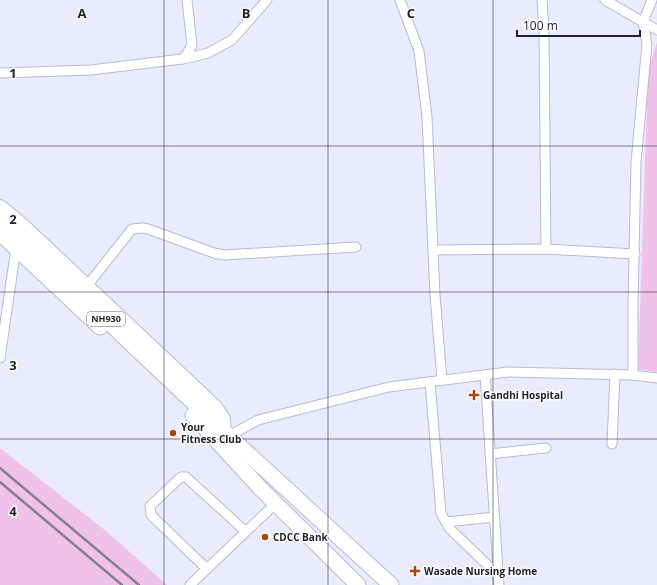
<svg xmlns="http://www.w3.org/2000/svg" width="657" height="585" viewBox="0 0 657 585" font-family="'Open Sans',sans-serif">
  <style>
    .green { fill: #f1c2e9 }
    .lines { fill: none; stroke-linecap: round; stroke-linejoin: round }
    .minor-casing { stroke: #b8b9d6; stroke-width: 11 }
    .primary-casing { stroke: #b8b9d6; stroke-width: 16 }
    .trunk-casing { stroke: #b8b9d6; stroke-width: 17 }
    .minor { stroke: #fff; stroke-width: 9 }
    .primary { stroke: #fff; stroke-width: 14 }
    .trunk { stroke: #fff; stroke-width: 15 }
    .rail { stroke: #80818f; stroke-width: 2.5 }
    .grid { fill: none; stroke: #21222d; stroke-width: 1; stroke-opacity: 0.55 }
    .poi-dot { fill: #a9460c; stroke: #fff; stroke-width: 1.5 }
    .labels { text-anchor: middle; stroke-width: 3; stroke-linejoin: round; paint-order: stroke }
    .shield { fill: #fff; stroke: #64646c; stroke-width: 1 }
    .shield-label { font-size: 9px; font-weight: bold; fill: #21222d }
    .poi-label { font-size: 10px; font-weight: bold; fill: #21222d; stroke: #fff; text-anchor: start }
    .grid-label { font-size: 13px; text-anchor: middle; font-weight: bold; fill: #21222d; stroke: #fff; stroke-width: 3; stroke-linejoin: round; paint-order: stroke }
  </style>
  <rect width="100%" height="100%" fill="#eaebfe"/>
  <g class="green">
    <path d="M657 42V372L638 369 648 71Z"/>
    <path d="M0 448 106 531 167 585H0Z"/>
  </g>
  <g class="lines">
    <g class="minor-casing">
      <g id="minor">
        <path d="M400 0 419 51 427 117 435 295 442 380"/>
        <path d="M542 0 544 31 546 249"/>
        <path d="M605 0 657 30"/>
        <path d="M183 59 208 53 232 40 267 0"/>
        <path d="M0 73 91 70 182 59 187 54 192 45 187 0"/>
        <path d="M433 250 546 249 635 254"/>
        <path d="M87 286 132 229 143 228 148 229 214 253 224 255 356 247"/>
        <path d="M0 358 16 248"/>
        <path d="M485 375 499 585"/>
        <path d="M633 375V303L636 162 647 44 643 22 652 0"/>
        <path d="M430 382 441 513 449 528 499 576"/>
        <path d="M229 436 258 420 389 387 508 372 633 375 657 378"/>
        <path d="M612 444 615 374"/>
        <path d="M490 454 546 448"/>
        <path d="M446 522 495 517"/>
        <path d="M207 569 151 515 150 506 181 477H186L245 531"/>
        <path d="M190 585 276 503"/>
      </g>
    </g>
    <g class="primary-casing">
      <path id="primary" d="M0 207 23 226 215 407 223 419 224 432"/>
    </g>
    <g class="trunk-casing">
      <g id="trunk">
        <path d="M0 215 126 339 229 436 391 585"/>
        <path d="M0 233 100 327"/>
        <path d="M193 415 261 489 358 585"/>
      </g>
    </g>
    <use href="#minor" class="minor"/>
    <use href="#primary" class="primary"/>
    <use href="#trunk" class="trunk"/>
    <g class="rail">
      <path d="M0 468 139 585"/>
      <path d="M0 482 122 585"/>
    </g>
  </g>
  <path class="grid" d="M164 0V585M328 0V585M493 0V585M0 146H657M0 292H657M0 439H657"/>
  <g class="poi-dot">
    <path d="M472 389h4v4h4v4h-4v4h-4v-4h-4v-4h4z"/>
    <circle cx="173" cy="433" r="4"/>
    <circle cx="265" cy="537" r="4"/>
    <path d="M413 565h4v4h4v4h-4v4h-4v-4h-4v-4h4z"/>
  </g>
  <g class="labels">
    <rect class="shield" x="87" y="312" width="38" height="14" rx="3"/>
    <g class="shield-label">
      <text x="106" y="322">NH930</text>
    </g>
    <g class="poi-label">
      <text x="483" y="399">Gandhi Hospital</text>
      <text x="181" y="431">Your<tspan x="181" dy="12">Fitness Club</tspan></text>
      <text x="273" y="541">CDCC Bank</text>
      <text x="424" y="575">Wasade Nursing Home</text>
    </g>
  </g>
  <g class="grid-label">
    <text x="82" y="18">A</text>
    <text x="246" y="18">B</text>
    <text x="411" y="18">C</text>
    <text x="13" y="78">1</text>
    <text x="13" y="224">2</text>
    <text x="13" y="370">3</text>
    <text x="13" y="516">4</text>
  </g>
  <path d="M517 30v6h123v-6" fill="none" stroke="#21222d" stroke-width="2"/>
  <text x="523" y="30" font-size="12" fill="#21222d" stroke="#ffffff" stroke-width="3" paint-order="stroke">100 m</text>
</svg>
